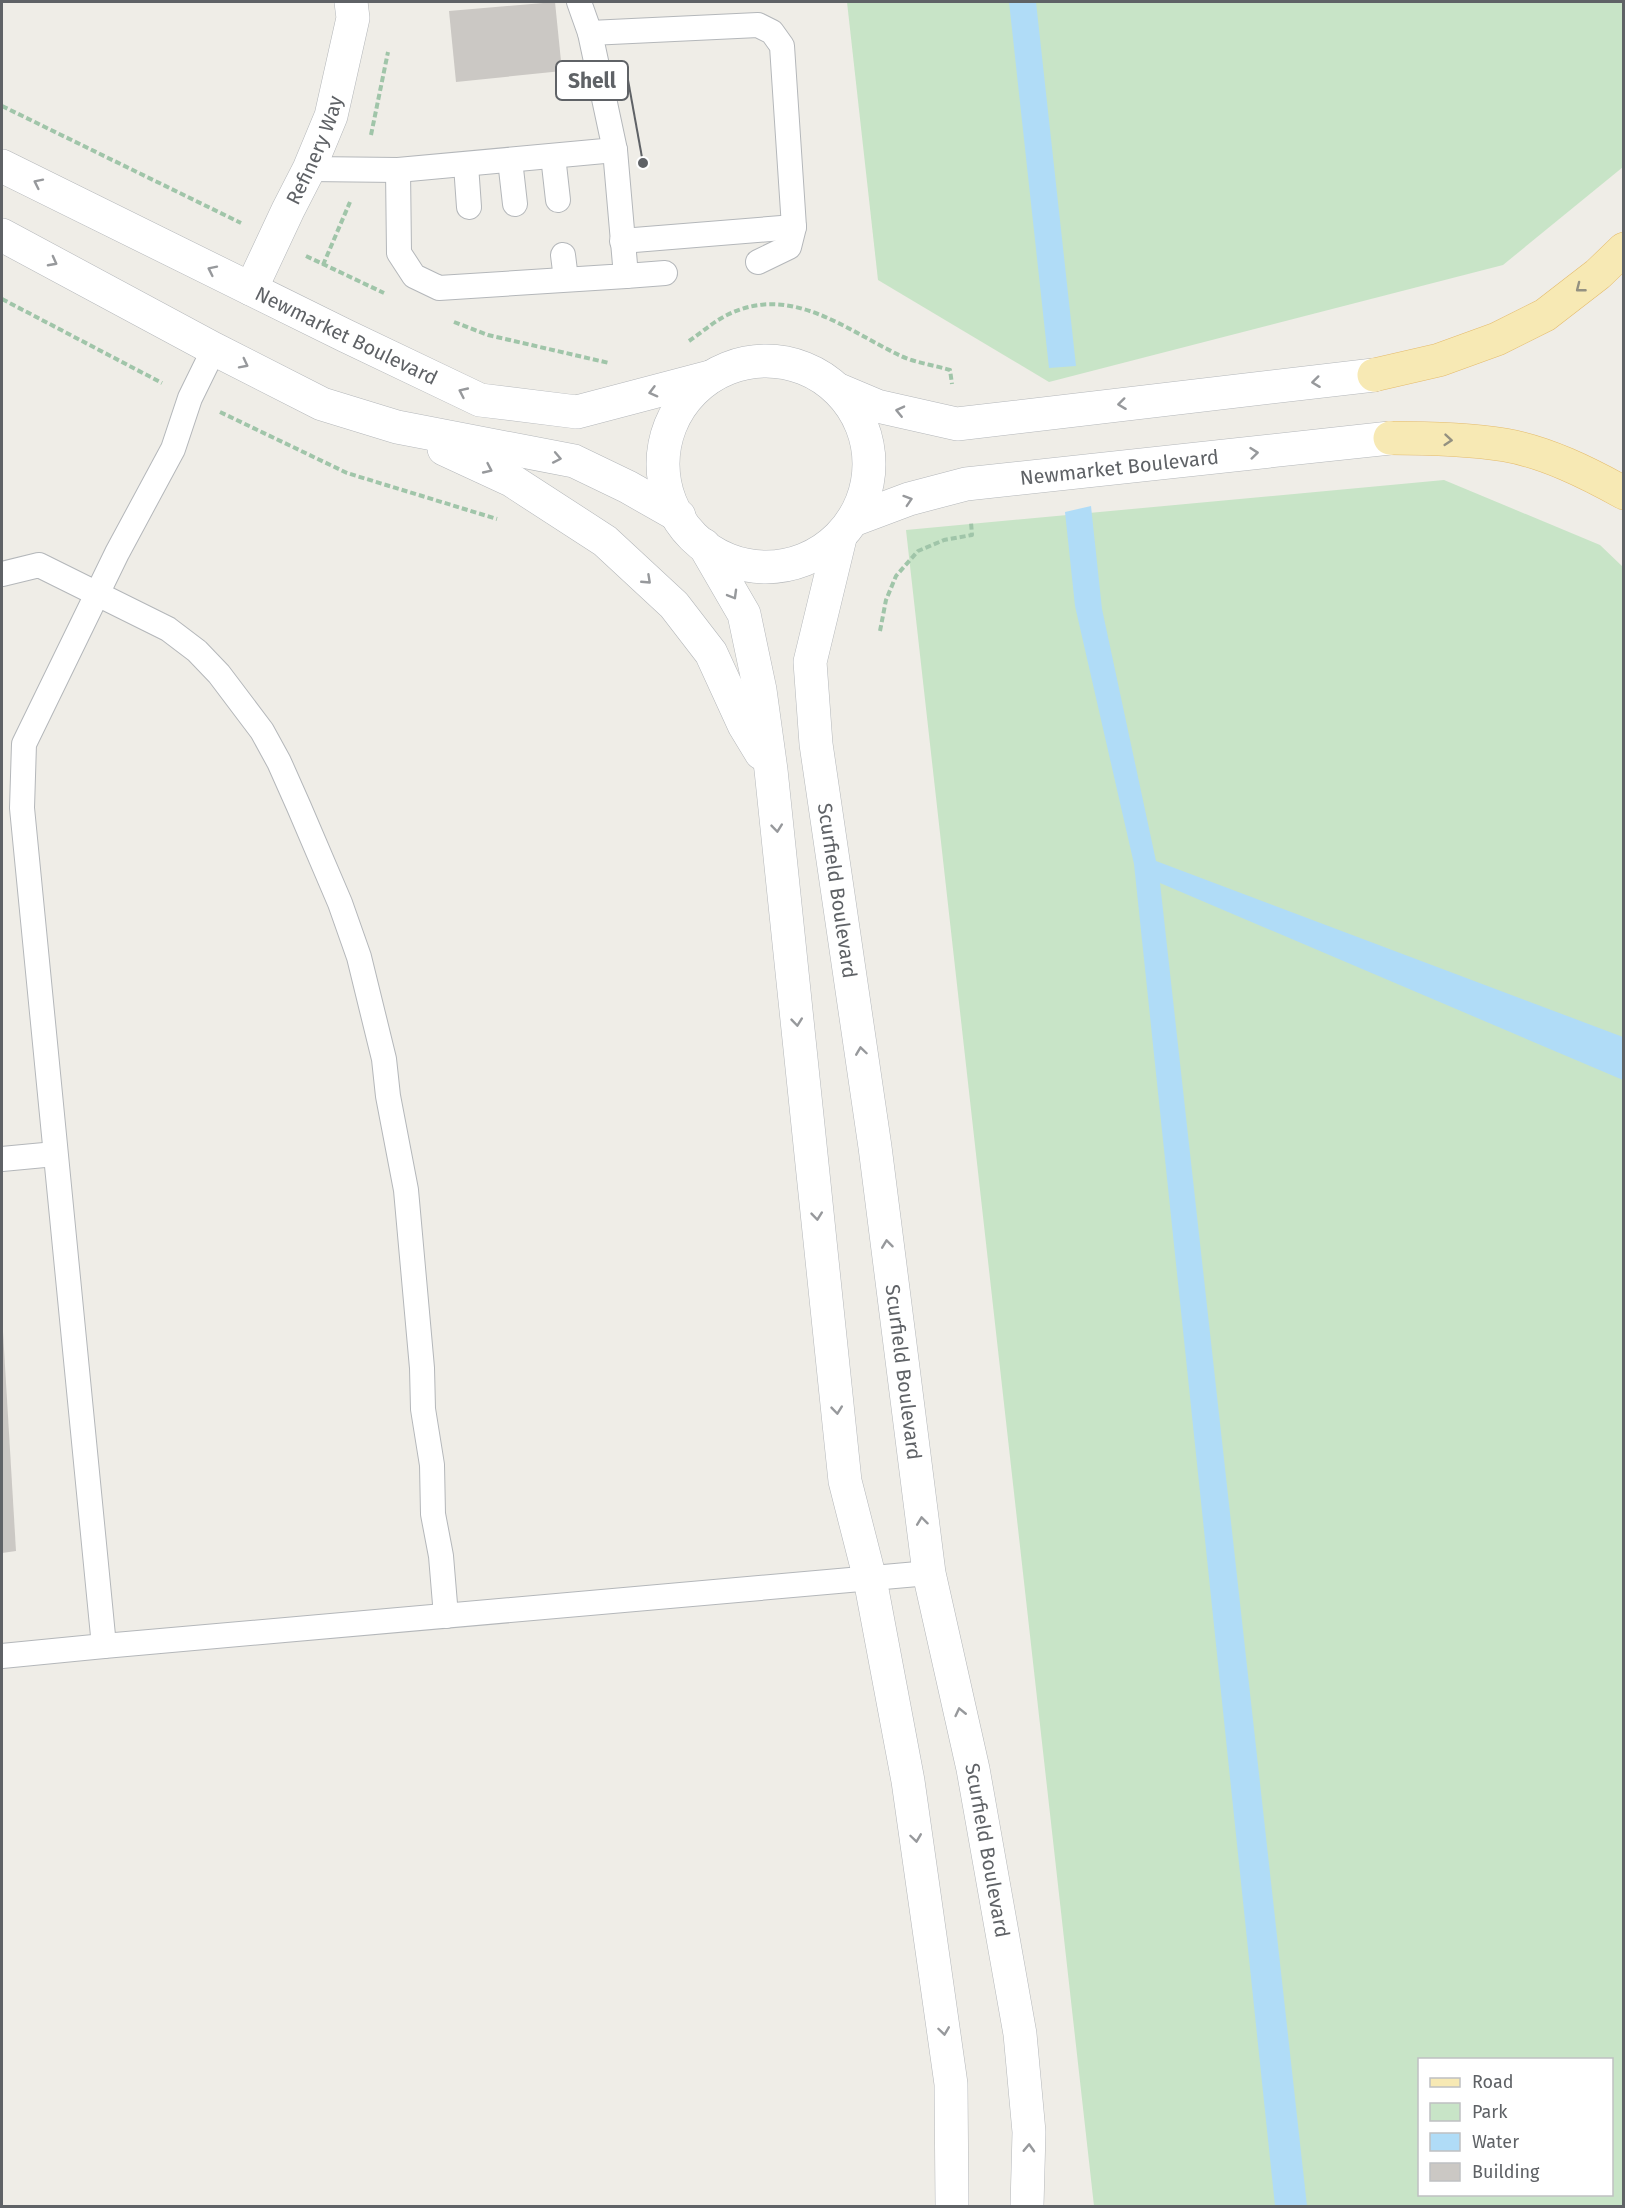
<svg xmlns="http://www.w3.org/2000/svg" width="1625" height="2208" viewBox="0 0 1625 2208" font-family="'Fira Sans',sans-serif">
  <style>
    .green { fill: #c8e4c7; fill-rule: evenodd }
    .water { fill: #b0dcf7 }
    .building { fill: #cbc8c4 }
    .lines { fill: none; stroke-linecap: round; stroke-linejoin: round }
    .service-casing { stroke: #b4b7ba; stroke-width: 26 }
    .minor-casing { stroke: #b4b7ba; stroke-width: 34 }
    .tertiary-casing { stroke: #b4b7ba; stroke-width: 34 }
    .primary-casing { stroke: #e4bb6c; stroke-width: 34 }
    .path { stroke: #a0c5a9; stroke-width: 4; stroke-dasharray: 6 3; stroke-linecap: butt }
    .service { stroke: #fff; stroke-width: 24 }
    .minor { stroke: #fff; stroke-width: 33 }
    .tertiary { stroke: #fff; stroke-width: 33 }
    .primary { stroke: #f7e9b4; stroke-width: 33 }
    .oneway { stroke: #97999c }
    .oneway2 { stroke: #949181 }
    .labels { text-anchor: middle; stroke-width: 6; stroke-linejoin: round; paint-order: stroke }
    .street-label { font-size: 20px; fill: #5f6266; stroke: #fff }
    .leader { fill: none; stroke: #5f6266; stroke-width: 2 }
    .callout-dot { fill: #5f6266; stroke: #fff; stroke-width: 2 }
    .callout { fill: #fff; stroke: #5f6266; stroke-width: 2 }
    .callout-label { font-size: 21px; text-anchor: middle; font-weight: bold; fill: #5f6266 }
  </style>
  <rect width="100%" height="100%" fill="#efede7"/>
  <g class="green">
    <path d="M847 2H1623V167L1503 265 1049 382 878 280Z"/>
    <path d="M1444 480 1600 545 1623 567V2206H1094L906 530ZM1420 2060H1612V2194H1420Z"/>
  </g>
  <g class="water">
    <path d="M1009 2H1036L1076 366 1049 368Z"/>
    <path d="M1091 506 1102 609 1156 861 1623 1037V1080L1160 883 1307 2206H1275L1134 864 1075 606 1065 512Z"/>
  </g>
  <g class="building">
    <path d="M555 2 562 71 456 82 449 11Z"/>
    <path d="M2 1332H3L16 1551 2 1553Z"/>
  </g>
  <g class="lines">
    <g class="service-casing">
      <g id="service">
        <path d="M590 33 758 25 772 32 782 46 794 227 789 247 758 262"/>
        <path d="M553 156 558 200"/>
        <path d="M510 160 515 204"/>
        <path d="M466 165 469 207"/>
        <path d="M309 169 398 170 615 150 590 33 579 2"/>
        <path d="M398 170 399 253 414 276 439 288 626 276 615 150"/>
        <path d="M622 241 794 227"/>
        <path d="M563 255 566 279"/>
        <path d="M626 276 665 273"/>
        <path d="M214 349 190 398 173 449 117 553 24 744 22 808 104 1646 929 1573"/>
        <path d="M2 574 39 565 168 629 197 651 219 674 262 731 279 762 299 807 340 903 359 957 384 1059 388 1096 406 1190 422 1368 423 1409 432 1465 433 1514 441 1556 446 1616"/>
        <path d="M2 1159 55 1154"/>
        <path d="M2 1656 104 1646"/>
      </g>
    </g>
    <g class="minor-casing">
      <g id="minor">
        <path id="s1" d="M251 289 288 210 309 169 331 116 353 18 351 2"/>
      </g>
    </g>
    <g class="tertiary-casing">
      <g id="tertiary">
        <path id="s2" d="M2 166 346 336 480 400 577 412 710 377"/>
        <path d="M2 235 214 349 322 404 397 427 574 461 628 487 679 516"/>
        <circle cx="766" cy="464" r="103"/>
        <path d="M839 390 877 406 957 424 1374 375"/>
        <path d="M444 449 511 480 605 541 674 605 711 653 744 725 761 753"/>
        <path id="s3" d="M853 520 909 499 966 484 1390 438"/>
        <path id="s4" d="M840 538 810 662 816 744 875 1147 929 1573 973 1769 1020 2034 1029 2132 1027 2206"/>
        <path d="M704 545 744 614 760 690 771 770 845 1481 870 1579 908 1781 951 2084 952 2206"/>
      </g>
    </g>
    <g class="primary-casing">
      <g id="primary">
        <path d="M1374 375 1439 360 1497 339 1545 315 1598 274 1624 249"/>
        <path d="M1390 438C1428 438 1467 439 1505 445 1546 452 1588 473 1624 493"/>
      </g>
    </g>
    <g class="path">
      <path d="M2 106 241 223"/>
      <path d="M371 135 388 52"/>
      <path d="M306 256 384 293"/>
      <path d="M323 265 350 202"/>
      <path d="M2 299 162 383"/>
      <path d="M454 322 488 335 609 363"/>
      <path d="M689 341C701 333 713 322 727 315 791 283 846 330 901 356 916 363 934 365 950 370L952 384"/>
      <path d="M220 412 347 473 497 519"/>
      <path d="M880 631 886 600 896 576 918 551 944 540 972 535 971 522"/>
    </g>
    <use href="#service" class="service"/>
    <use href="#minor" class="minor"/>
    <use href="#tertiary" class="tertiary"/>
    <use href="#primary" class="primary"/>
  </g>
  <defs><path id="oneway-chevron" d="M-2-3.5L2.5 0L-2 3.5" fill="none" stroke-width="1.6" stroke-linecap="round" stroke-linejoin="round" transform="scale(1.5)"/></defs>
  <g class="oneway">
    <use href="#oneway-chevron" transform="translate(38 183) rotate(-154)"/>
    <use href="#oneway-chevron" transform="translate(53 262) rotate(28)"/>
    <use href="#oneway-chevron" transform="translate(212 270) rotate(-154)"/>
    <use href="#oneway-chevron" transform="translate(244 364) rotate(27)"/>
    <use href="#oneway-chevron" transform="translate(1316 382) rotate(173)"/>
    <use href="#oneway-chevron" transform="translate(463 392) rotate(-155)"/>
    <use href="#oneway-chevron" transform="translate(653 392) rotate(165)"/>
    <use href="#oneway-chevron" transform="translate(1122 404) rotate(173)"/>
    <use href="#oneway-chevron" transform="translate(900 411) rotate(-167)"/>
    <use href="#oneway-chevron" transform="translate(1254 453) rotate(-6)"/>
    <use href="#oneway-chevron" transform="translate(557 458) rotate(11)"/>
    <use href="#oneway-chevron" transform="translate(488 469) rotate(25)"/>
    <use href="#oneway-chevron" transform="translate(908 500) rotate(-18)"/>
    <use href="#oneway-chevron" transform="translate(647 580) rotate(43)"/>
    <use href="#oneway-chevron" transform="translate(733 595) rotate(60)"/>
    <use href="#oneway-chevron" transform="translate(777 828) rotate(84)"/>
    <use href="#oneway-chevron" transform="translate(797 1022) rotate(84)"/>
    <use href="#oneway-chevron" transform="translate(861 1051) rotate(-98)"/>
    <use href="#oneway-chevron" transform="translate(817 1216) rotate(84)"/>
    <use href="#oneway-chevron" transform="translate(887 1244) rotate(-97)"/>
    <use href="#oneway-chevron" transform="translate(837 1410) rotate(84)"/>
    <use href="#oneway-chevron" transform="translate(922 1521) rotate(-97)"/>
    <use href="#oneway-chevron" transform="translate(960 1712) rotate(-103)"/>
    <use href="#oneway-chevron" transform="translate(916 1838) rotate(82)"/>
    <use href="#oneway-chevron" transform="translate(944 2031) rotate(82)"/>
    <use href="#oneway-chevron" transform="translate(1029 2148) rotate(-88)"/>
  </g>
  <g class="oneway2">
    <use href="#oneway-chevron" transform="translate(1580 288) rotate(142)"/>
    <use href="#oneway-chevron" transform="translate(1448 440) rotate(5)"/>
  </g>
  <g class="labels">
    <g class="street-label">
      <text dy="7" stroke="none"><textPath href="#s1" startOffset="153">Refinery Way</textPath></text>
      <text dy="7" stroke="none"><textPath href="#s2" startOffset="384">Newmarket Boulevard</textPath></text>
      <text dy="7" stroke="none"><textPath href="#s3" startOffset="273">Newmarket Boulevard</textPath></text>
      <text dy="7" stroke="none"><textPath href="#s4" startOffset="358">Scurfield Boulevard</textPath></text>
      <text dy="7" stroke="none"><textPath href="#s4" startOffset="844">Scurfield Boulevard</textPath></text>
      <text dy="7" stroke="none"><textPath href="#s4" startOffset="1330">Scurfield Boulevard</textPath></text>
    </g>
  </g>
  <path class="leader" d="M643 163L628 80"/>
  <circle class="callout-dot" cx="643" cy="163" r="6"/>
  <rect class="callout" x="556" y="61" width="72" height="39" rx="6"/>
  <g class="callout-label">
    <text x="592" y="88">Shell</text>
  </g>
  <rect width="1625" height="2208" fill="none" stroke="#5f6266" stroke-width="6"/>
  <rect x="1418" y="2058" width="195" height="138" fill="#ffffff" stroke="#bfc0c2" stroke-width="1.5"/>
  <rect x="1430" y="2078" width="30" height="9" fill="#f7e9b4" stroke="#bfc0c2" stroke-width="1.5"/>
  <text x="1472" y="2088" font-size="18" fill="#5f6266">Road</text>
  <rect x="1430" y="2103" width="30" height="18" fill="#c8e4c7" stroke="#bfc0c2" stroke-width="1.5"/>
  <text x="1472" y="2118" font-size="18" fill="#5f6266">Park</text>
  <rect x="1430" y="2133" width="30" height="18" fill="#b0dcf7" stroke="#bfc0c2" stroke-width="1.5"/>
  <text x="1472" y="2148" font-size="18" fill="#5f6266">Water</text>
  <rect x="1430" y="2163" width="30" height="18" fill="#cbc8c4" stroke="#bfc0c2" stroke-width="1.5"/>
  <text x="1472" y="2178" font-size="18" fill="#5f6266">Building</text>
</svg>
